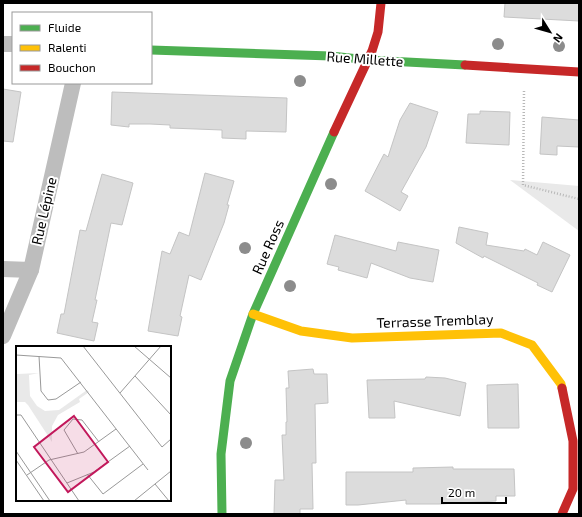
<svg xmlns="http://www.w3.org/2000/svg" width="582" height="517" viewBox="0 0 582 517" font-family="'Exo 2',sans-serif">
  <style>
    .green { fill: #e9e9e9 }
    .building { fill: #dcdcdc; stroke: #c4c4c4 }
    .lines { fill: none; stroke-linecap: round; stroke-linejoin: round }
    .path { stroke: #b8b8b8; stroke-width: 2.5; stroke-dasharray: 1 2; stroke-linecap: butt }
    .street { stroke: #bdbdbd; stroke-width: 16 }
    .fast { stroke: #4caf50; stroke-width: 9 }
    .slow { stroke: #ffc107; stroke-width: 9 }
    .jam { stroke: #c62828; stroke-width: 9 }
    .tree { fill: #8c8c8c }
    .labels { text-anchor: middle; stroke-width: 4; stroke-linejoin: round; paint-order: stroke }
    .street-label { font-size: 14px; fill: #000; stroke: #fff }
    .inset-road { fill: none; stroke: #999; stroke-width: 1 }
    .view { fill: #c2185b; fill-opacity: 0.15; stroke: #c2185b; stroke-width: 2 }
    .inset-edge { fill: none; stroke: #000; stroke-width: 2 }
  </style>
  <rect width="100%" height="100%" fill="#fff"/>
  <path class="green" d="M510 180 579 186V231Z"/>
  <g class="building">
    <path d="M505 3H579V21L504 17Z"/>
    <path d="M3 89 21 92 13 142 3 141Z"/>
    <path d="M112 92 287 98 286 132 246 131V139L222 138V130L170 128V125L150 124H129V127L111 125Z"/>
    <path d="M410 103 438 112 426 147 401 192 408 196 400 211 365 191 384 154 388 157 400 120Z"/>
    <path d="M480 111 510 112 509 145 466 143 468 114H480Z"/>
    <path d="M542 117 579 120V147L557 146V155L540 154Z"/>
    <path d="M205 173 234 181 227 205H229L224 223 201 280 189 275 180 316 182 317 178 336 148 331 162 251 170 254 179 232 189 236Z"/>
    <path d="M102 174 133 183 122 225 111 223 95 300H97L92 322 98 323 94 341 57 333 61 314H64L80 230 86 231Z"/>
    <path d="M459 227 488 233 486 245 524 251 525 249 537 255 543 242 570 255 552 292 537 285 538 283 484 256 483 258 456 243Z"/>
    <path d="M335 235 396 251 398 242 439 250 433 282 410 278 371 263 367 278 338 270 339 267 327 264Z"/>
    <path d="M313 369 314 374H327L328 403 315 404 316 463H312L313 509H300V514H274L275 480H284L282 435H286V422H287L286 388H289L288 371Z"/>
    <path d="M426 377 445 378 466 383 460 416 394 401 395 418H369L367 380 425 379Z"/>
    <path d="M518 384 519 428H488L487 385Z"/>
    <path d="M453 467V469H514L515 496H496V501L439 504H406V500L358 505H346V472H413V468Z"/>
  </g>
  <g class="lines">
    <path class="path" d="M524 91 523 185 579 199"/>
    <g class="street">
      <path d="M3 44H13"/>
      <path d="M3 269 31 270"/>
      <path d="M3 336 31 270 73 83"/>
    </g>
    <g class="fast">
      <path d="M151 50 331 56 368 60 465 65"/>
      <path d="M222 514 221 454 230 381 253 314 334 132"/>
    </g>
    <path class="slow" d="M253 314 301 331 352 338 501 333 532 345 561 384 562 388"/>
    <g class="jam">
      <path d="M465 65 579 72"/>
      <path d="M334 132 372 51 378 32 381 3"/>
      <path d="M562 388 573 441V489L562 514"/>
    </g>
  </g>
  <g class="tree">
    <circle cx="498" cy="44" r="6"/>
    <circle cx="559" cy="46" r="6"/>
    <circle cx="300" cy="81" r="6"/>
    <circle cx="331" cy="184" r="6"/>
    <circle cx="245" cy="248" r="6"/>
    <circle cx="290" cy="286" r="6"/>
    <circle cx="246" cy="443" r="6"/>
  </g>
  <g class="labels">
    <g class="street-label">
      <text transform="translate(365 59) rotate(4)" y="5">Rue Millette</text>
      <text transform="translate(44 211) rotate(-77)" y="5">Rue Lépine</text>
      <text transform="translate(268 247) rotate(-66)" y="5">Rue Ross</text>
      <text transform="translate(435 321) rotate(-2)" y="5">Terrasse Tremblay</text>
    </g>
  </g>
  <g transform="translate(16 346)">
    <rect width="155" height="155" fill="#fff"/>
    <path d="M23 27 13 29 14 50 21 60 29 65 43 64 71 44 73 46 63 53 64 56 42 69 36 80V96L12 59 9 56H0L1 28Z" fill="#e9e9e9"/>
    <path class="inset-road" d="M67 0 146 101 155 93M118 0 155 32M0 9 45 12 132 124M23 10 25 45 32 54 40 53 65 36M119 30 155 69M104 47 145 0M0 69H5L63 155M0 105 34 155M62 108 48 84 57 73 66 74 83 96M0 114 28 155M71 128 87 148 127 118M11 129 33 114 68 106 100 83M51 137 78 126 114 100M139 138 153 155M118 155 155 125"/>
    <path class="view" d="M58 70 92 116 52 146 18 101Z"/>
    <rect width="155" height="155" class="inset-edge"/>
  </g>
  <rect width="582" height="517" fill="none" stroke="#000000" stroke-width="8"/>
  <rect x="12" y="12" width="140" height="72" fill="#ffffff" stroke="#999999"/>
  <rect x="20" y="25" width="20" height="6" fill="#4caf50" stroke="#999999"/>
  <text x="48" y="32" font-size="12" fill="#000000">Fluide</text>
  <rect x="20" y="45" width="20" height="6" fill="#ffc107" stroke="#999999"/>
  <text x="48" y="52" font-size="12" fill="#000000">Ralenti</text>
  <rect x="20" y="65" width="20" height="6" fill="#c62828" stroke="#999999"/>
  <text x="48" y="72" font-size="12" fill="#000000">Bouchon</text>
  <g transform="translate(550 32) rotate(127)" stroke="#ffffff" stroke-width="3" paint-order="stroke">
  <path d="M0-3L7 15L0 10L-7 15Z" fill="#000000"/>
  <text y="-6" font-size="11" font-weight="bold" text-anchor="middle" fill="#000000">N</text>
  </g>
  <path d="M442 497v6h64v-6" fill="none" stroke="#000000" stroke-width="2"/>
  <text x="448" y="497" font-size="12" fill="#000000" stroke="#ffffff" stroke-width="3" paint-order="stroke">20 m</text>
</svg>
